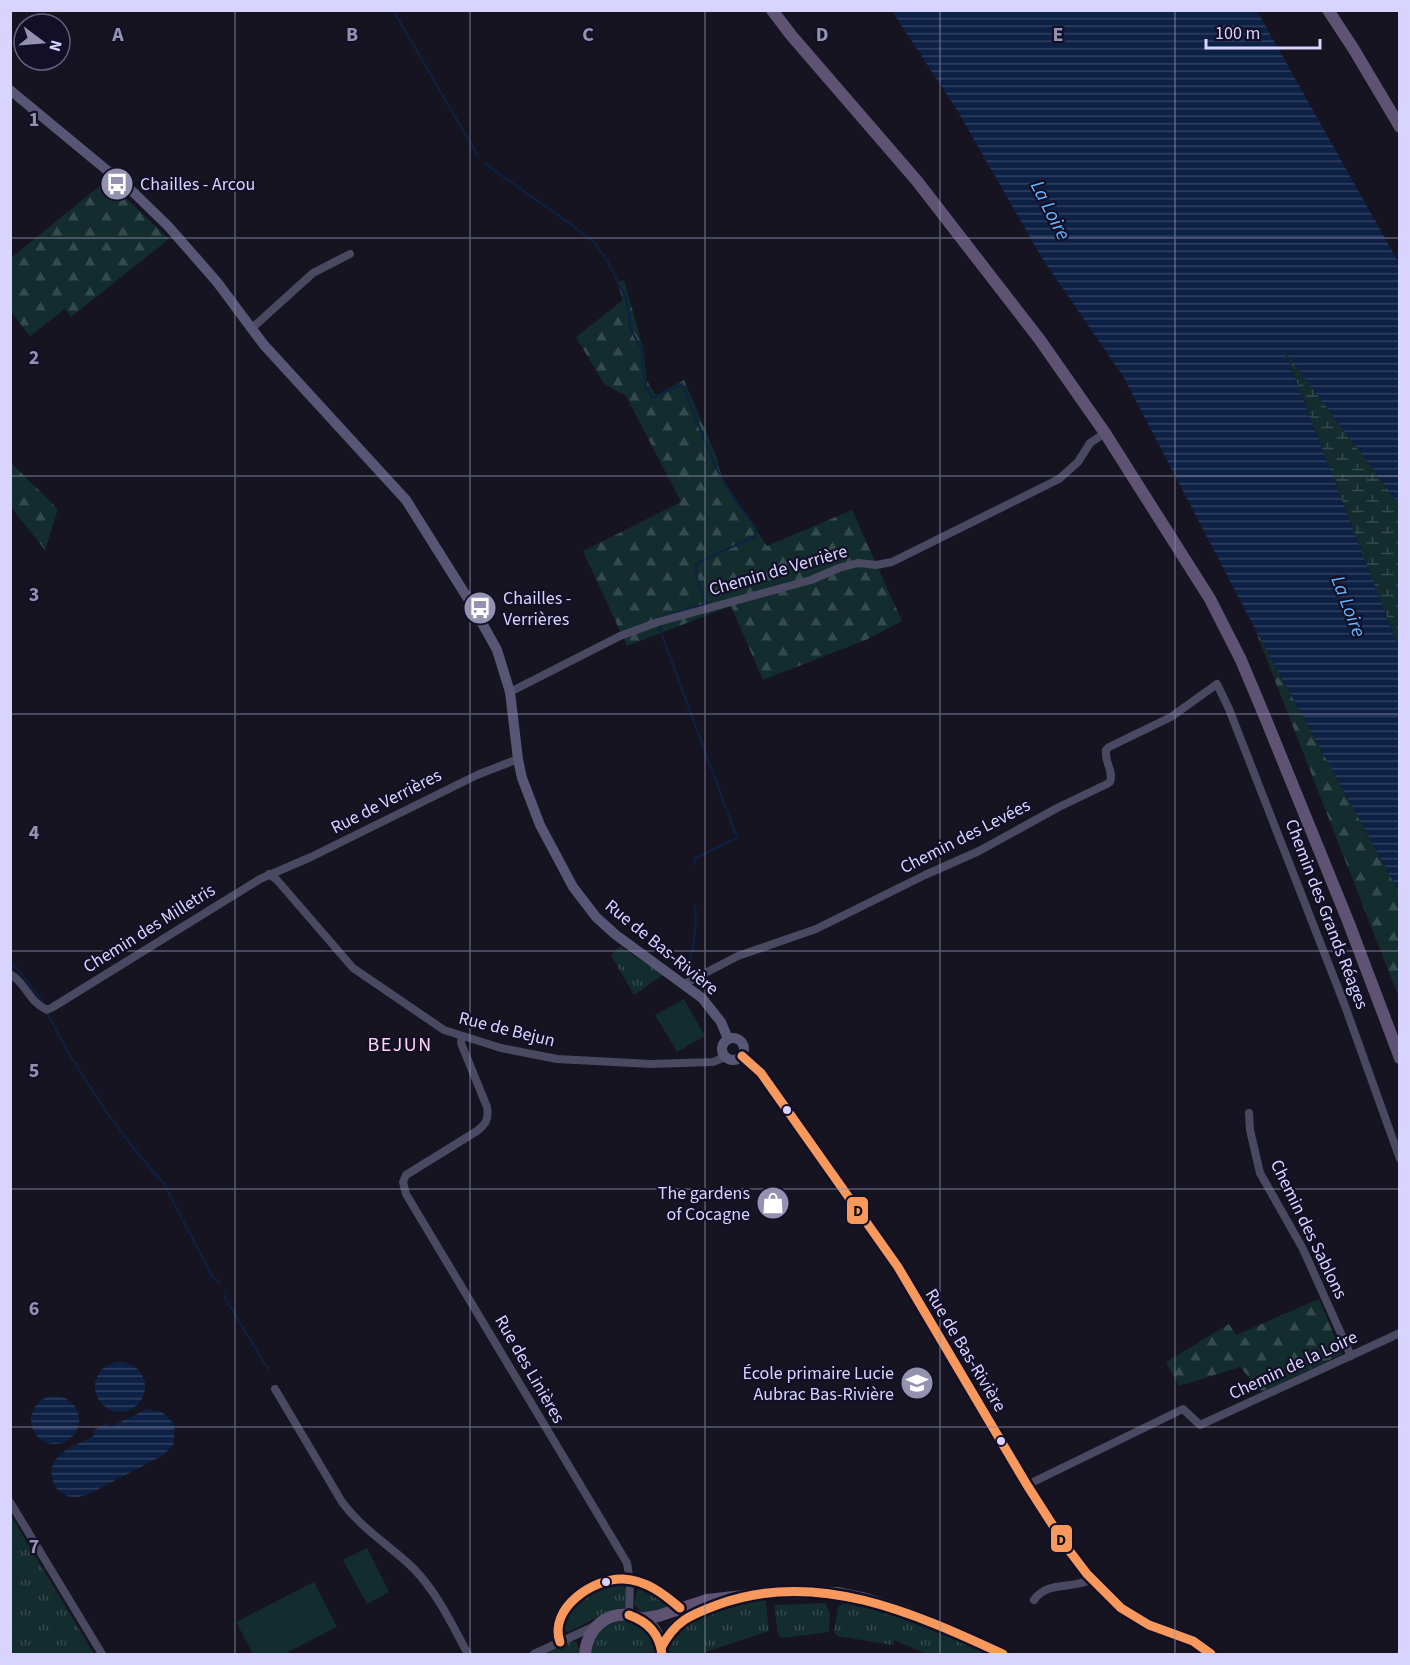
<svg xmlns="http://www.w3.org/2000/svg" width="1410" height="1665" viewBox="0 0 1410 1665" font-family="'Source Sans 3',sans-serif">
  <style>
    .grass { fill: url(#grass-tufts) }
    .forest { fill: url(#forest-firs) }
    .wetland { fill: url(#wetland-marsh) }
    .pitch { fill: #132c2d }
    .water { fill: url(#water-rules) }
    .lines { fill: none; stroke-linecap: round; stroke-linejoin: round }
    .stream { stroke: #0d2144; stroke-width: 2 }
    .street { stroke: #4a4962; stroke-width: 8 }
    .secondary { stroke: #575674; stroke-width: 10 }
    .primary { stroke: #5e5373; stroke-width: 12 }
    .bus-1-casing { stroke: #130f26; stroke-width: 14 }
    .bus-1 { stroke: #f7995c; stroke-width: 9 }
    .grid { fill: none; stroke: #9591b1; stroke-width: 1.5; stroke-opacity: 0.55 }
    .bus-dot { fill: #d9d4ff; stroke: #130f26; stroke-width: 2 }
    .labels { text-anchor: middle; stroke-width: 4.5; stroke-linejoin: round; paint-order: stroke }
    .poi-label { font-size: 18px; fill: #d9d4ff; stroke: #130f26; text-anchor: start }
    .street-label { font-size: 18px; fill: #d9d4ff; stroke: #130f26 }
    .water-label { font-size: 20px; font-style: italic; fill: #62b6ff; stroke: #130f26 }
    .neighbourhood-label { font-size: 20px; letter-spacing: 1.5px; fill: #ffd6f0; stroke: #130f26 }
    .grid-label { font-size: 20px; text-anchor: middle; font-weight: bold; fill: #9591b1; stroke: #130f26; stroke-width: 4.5; stroke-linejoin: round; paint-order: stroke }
    .line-badge { stroke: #130f26; stroke-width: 2 }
    .pale-badge-label { font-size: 16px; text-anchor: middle; font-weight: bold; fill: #111 }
  </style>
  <defs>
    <pattern id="grass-tufts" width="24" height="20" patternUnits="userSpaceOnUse" patternTransform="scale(1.5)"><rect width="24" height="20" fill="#132c2d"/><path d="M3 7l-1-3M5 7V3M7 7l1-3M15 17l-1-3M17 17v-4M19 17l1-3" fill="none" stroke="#354a4c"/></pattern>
    <pattern id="forest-firs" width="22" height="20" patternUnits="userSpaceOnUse" patternTransform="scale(1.5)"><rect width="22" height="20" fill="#132c2d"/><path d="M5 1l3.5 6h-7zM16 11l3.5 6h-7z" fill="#354a4c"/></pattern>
    <pattern id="wetland-marsh" width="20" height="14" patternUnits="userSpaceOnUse" patternTransform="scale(1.5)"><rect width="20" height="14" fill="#132c2d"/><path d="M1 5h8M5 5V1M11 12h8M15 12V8" fill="none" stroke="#354a4c"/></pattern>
    <pattern id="water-rules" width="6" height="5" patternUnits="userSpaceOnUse" patternTransform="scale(1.5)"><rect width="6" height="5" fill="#0d2144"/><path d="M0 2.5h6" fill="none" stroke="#304060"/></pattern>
  </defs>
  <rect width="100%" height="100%" fill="#161421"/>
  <g class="grass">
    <path d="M620 946 663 975 634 995 611 955Z"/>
    <path d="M11 1515 19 1529 94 1654H11Z"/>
    <path d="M623 1583 627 1587V1603L624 1608 614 1609 570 1631 566 1632 560 1627C562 1600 599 1583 623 1583Z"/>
    <path d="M643 1585 656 1590 673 1602 674 1607C660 1611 642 1620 634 1603L638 1586Z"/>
    <path d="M765 1596 769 1631 699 1654H667L666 1647 687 1620 718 1607Z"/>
    <path d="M845 1602C895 1610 941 1634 986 1654H926L894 1640 892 1645 837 1636 834 1632 838 1607Z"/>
    <path d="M825 1603 830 1613 829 1632 783 1638 778 1635 774 1605Z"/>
    <path d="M623 1620C648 1623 651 1632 657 1654H592C591 1635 605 1624 623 1620Z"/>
    <path d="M572 1641 577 1643 580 1654H550L548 1652 564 1642Z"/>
  </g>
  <g class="forest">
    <path d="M107 180 169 239 71 317 65 309 30 336 11 312V258Z"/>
    <path d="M624 280 643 348 647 381 656 395 684 380 717 458 722 478 767 546 852 510 902 621 868 639 763 680 731 606 627 646 583 551 681 502 626 396 604 384 576 337 623 300 617 282Z"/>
    <path d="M12 464 58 509 45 550 11 507Z"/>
    <path d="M1254 627 1399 892V998Z"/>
    <path d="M1319 1299 1342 1354 1262 1392 1240 1367 1179 1386 1166 1362 1229 1324 1236 1335Z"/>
  </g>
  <path class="wetland" d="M1284 349 1399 504V649Z"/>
  <g class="pitch">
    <path d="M684 999 705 1036 677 1052 655 1015Z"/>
    <path d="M367 1548 389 1592 367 1604 343 1560Z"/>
    <path d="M314 1582 337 1627 284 1654H253L236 1622Z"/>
  </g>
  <g class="water">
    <path d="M892 11H1257L1399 263V504L1285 352 1399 649V892L1254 627 1124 378 1042 258 957 110Z"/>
    <circle cx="120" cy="1387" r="25"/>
    <circle cx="55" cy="1420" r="24"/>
    <path d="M147 1409 162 1412 173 1423 175 1430 173 1445 162 1456 89 1494C75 1499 66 1498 56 1488 40 1456 72 1447 94 1436L92 1431 107 1423 110 1427Z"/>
  </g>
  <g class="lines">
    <g class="stream">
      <path d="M393 10 478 156"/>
      <path d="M484 163 569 223 595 243 608 262 626 298 631 330 641 348 646 388 652 398 682 384 716 468 735 500 756 528 755 536 696 564 697 579 707 604 670 614"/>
      <path d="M659 627 737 838 696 858 694 864"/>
      <path d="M10 964 16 967 45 1005"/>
      <path d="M687 974C692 951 698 929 695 906"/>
      <path d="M47 1013 69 1054 106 1111 132 1146 164 1184 212 1276 220 1282"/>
      <path d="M226 1290 225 1298 268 1369"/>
    </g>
    <g class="street">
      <path d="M251 329 313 273 350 254"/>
      <path d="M510 692 620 636 658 622 811 580 839 568 858 563 876 565 892 562 1059 479 1078 462 1090 443 1105 433"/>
      <path d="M269 874 277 880 353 968 444 1030 501 1048 557 1059 651 1064 713 1062 725 1057"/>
      <path d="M10 974C27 984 27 1000 47 1010L53 1007 260 879 311 857 477 775 518 759"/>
      <path d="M684 984 738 956 816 929 925 875 979 851 1059 807 1107 784 1110 782C1114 770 1104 762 1106 750L1109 747 1171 717 1217 684 1229 709 1345 1006 1400 1159"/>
      <path d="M462 1037 461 1043 487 1107C489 1119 486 1124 477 1131L406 1175 403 1182 406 1194 627 1563 630 1581 629 1615"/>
      <path d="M1249 1113 1250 1130 1260 1173 1303 1249 1351 1356"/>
      <path d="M275 1389 342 1502C362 1529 389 1545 413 1568 437 1592 452 1625 468 1654"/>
      <path d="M1027 1485 1183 1409 1200 1425 1400 1333"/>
      <path d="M10 1502 102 1654"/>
      <path d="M1034 1600C1048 1580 1072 1590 1092 1579"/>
      <path d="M534 1654 595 1626"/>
    </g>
    <g class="secondary">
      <path d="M10 90 132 191 168 226 217 282 264 345 406 500 472 605 497 650 510 692 518 759 522 778 540 825 573 887 596 917 616 935 702 998 721 1022 728 1039"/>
      <circle cx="733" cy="1049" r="11"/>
      <path d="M742 1056 761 1073 898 1267 1027 1485 1068 1549 1087 1574 1121 1608 1149 1625 1193 1641 1211 1654"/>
    </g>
    <g class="primary">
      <path d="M772 10 791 35 917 181 1040 340 1105 433 1210 599 1241 660 1267 722 1348 921 1400 1058"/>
      <path d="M1328 10 1353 48 1400 127"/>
      <path d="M640 1619 658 1616 707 1600 778 1592 838 1593 862 1598 906 1612 1003 1654"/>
      <path d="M661 1648C673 1621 687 1616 714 1606"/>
      <path d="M585 1654C590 1601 660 1602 662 1654"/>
    </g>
    <g class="bus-1-casing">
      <g id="bus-1">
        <path d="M742 1056 761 1073 898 1267 1027 1485 1068 1549 1087 1574 1121 1608 1149 1625 1193 1641 1211 1654"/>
        <path d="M629 1615C648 1622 659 1633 662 1654"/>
        <path d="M560 1642C548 1609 593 1578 623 1579 646 1580 664 1594 680 1608"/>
        <path d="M661 1648C675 1621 690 1615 717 1605 816 1568 914 1613 1003 1654"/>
      </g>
    </g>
    <use href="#bus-1" class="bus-1"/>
  </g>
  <path class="grid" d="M235 10V1654M470 10V1654M705 10V1654M940 10V1654M1175 10V1654M10 238H1400M10 476H1400M10 714H1400M10 951H1400M10 1189H1400M10 1427H1400"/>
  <defs>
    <g id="bus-disc" transform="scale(1.725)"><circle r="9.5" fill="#9591b1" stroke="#130f26"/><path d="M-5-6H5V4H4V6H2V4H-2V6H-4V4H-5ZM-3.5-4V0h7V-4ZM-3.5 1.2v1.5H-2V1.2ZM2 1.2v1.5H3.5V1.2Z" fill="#fff"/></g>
    <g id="shop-disc" transform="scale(1.725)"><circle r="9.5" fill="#9591b1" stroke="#130f26"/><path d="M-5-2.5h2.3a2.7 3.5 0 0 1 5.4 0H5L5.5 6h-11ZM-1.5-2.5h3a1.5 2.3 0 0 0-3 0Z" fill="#fff"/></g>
    <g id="school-disc" transform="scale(1.725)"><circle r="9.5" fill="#9591b1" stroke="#130f26"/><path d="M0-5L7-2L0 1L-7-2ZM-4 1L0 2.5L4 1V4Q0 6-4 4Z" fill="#fff"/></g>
  </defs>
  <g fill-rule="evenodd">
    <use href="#bus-disc" x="117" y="184"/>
    <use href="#bus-disc" x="480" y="608"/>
    <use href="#shop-disc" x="773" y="1203"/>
    <use href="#school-disc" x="917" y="1383"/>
  </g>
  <g class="bus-dot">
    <circle cx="787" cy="1110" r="5"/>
    <circle cx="1001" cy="1441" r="5"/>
    <circle cx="606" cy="1582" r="5"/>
  </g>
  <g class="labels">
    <g class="poi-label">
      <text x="140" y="190">Chailles - Arcou</text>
      <text x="503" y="604">Chailles -<tspan x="503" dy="21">Verrières</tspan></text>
      <text x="750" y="1199" text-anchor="end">The gardens<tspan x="750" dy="21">of Cocagne</tspan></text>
      <text x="894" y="1379" text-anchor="end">École primaire Lucie<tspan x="894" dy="21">Aubrac Bas-Rivière</tspan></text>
    </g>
    <g class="street-label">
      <text transform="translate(778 570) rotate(-16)" y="6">Chemin de Verrière</text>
      <text transform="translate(386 801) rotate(-27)" y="6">Rue de Verrières</text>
      <text transform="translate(965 836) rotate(-27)" y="6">Chemin des Levées</text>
      <text transform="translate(1327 914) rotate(69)" y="6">Chemin des Grands Réages</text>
      <text transform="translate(149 928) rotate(-32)" y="6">Chemin des Milletris</text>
      <text transform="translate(662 947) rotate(39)" y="6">Rue de Bas-Rivière</text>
      <text transform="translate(507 1029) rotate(14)" y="6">Rue de Bejun</text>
      <text transform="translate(1309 1229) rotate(64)" y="6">Chemin des Sablons</text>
      <text transform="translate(966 1350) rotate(59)" y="6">Rue de Bas-Rivière</text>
      <text transform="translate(1293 1365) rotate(-25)" y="6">Chemin de la Loire</text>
      <text transform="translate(530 1369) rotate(60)" y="6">Rue des Linières</text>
    </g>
    <g class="water-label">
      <text transform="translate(1051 210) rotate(63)" y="7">La Loire</text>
      <text transform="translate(1349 606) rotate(69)" y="7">La Loire</text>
    </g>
    <g class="neighbourhood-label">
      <text x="400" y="1051">BEJUN</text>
    </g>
  </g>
  <g class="grid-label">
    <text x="118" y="41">A</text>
    <text x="352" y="41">B</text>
    <text x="588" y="41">C</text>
    <text x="822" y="41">D</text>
    <text x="1058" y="41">E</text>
    <text x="34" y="126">1</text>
    <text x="34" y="364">2</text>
    <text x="34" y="601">3</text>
    <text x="34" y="839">4</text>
    <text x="34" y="1077">5</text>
    <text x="34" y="1315">6</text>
    <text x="34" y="1553">7</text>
  </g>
  <g class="line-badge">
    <rect x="846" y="1196" width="23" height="29" rx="6" fill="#f7995c"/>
    <rect x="1050" y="1524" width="23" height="29" rx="6" fill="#f7995c"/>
  </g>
  <g class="pale-badge-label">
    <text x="858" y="1216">D</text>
    <text x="1061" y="1545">D</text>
  </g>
  <rect width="1410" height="1665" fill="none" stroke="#d9d4ff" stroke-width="24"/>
  <g transform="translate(42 42) rotate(106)"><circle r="28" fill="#130f26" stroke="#625e7d" stroke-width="1.5"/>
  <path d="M0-4.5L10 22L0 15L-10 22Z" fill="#9591b1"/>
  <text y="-9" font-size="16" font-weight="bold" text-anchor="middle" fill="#d9d4ff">N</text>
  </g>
  <path d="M1206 39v9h114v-9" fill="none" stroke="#d9d4ff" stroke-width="3"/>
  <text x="1215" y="39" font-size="18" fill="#d9d4ff" stroke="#130f26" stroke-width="4.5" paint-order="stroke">100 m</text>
</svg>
